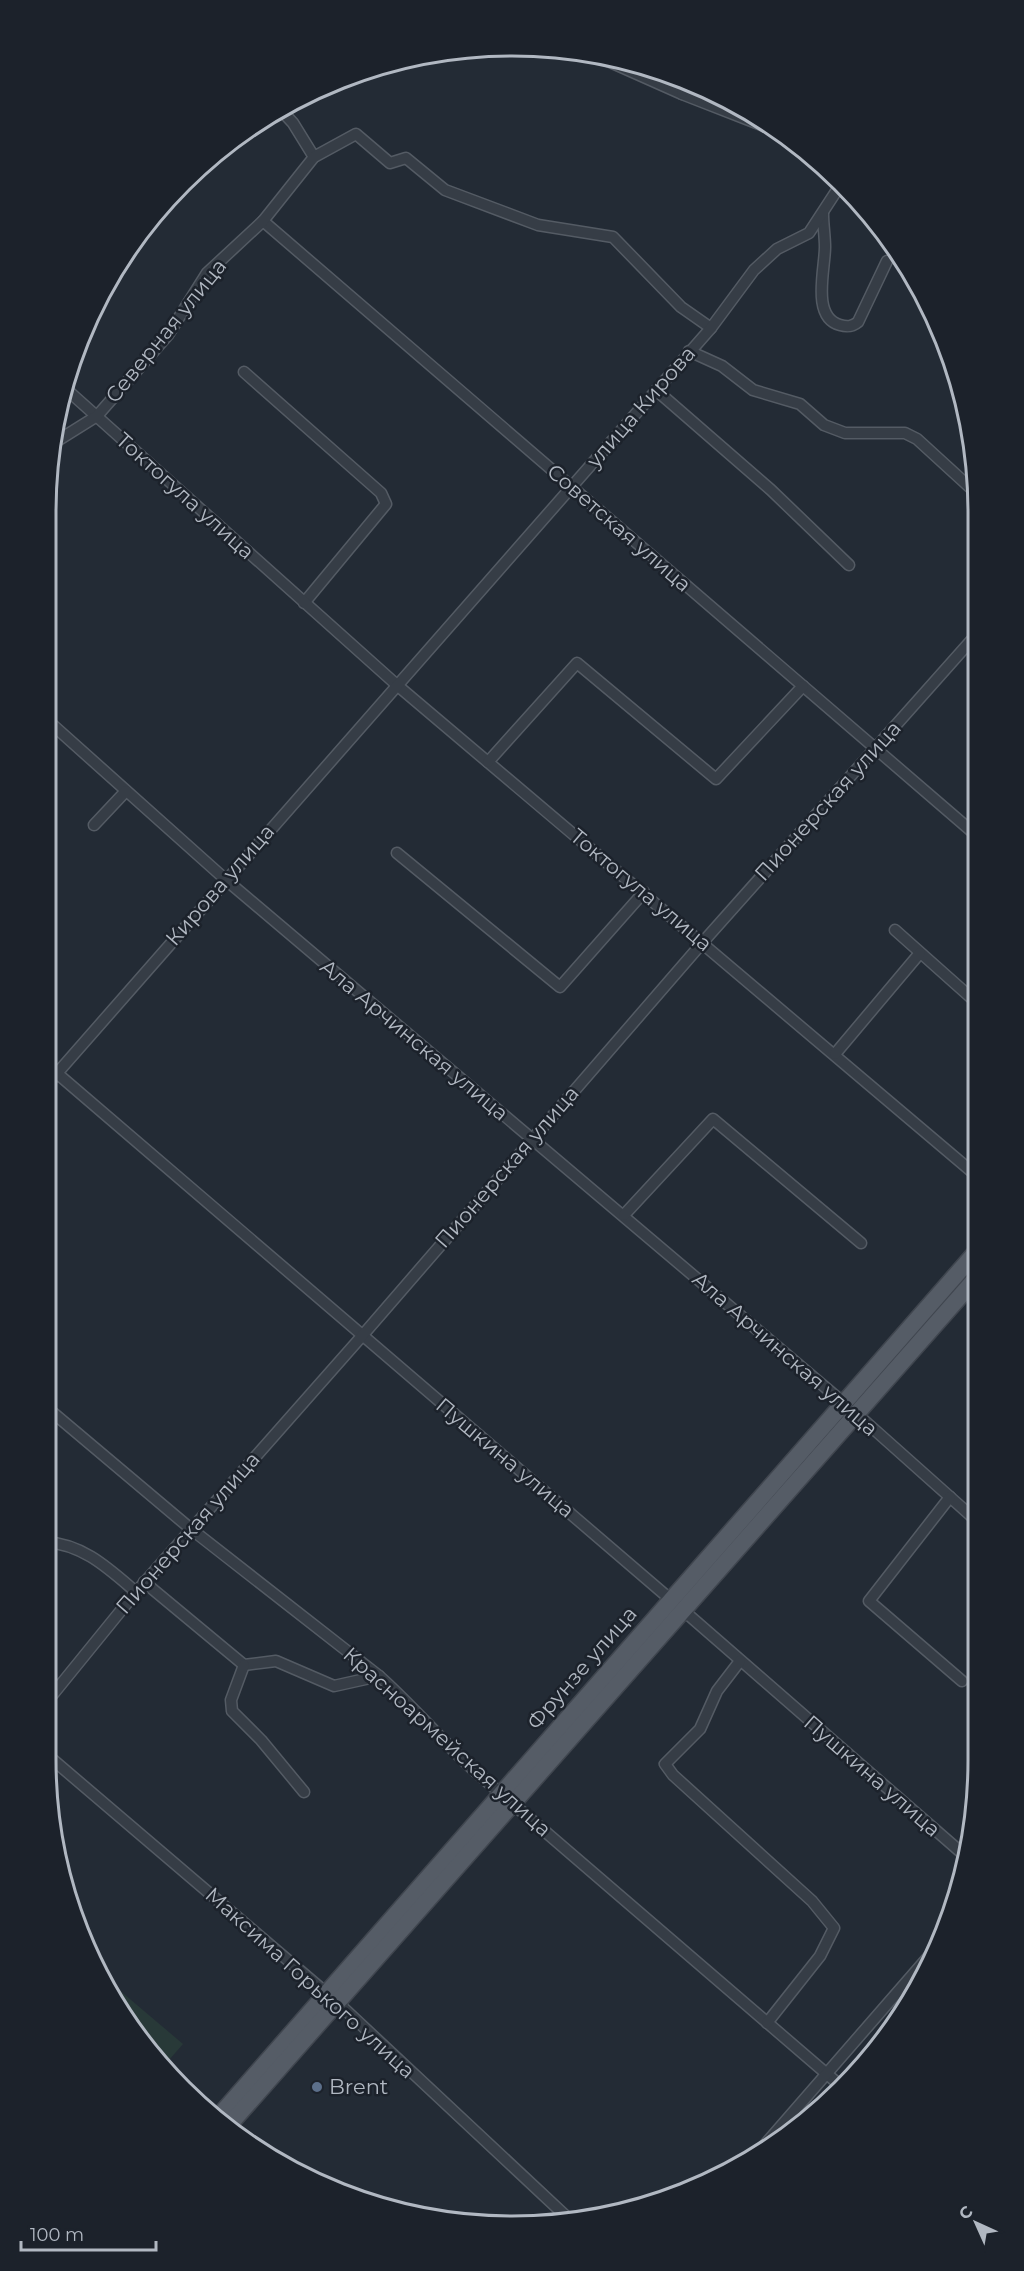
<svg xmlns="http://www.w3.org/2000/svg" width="1024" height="2271" viewBox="0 0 1024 2271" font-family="Montserrat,sans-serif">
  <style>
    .green { fill: #283938 }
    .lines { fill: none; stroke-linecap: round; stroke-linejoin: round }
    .street-casing { stroke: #545b64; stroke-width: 13 }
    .primary-casing { stroke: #40464f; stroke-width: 19 }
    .street { stroke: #363d46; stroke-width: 10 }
    .primary { stroke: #555c66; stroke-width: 16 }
    .service-dot { fill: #5c6f8a; stroke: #1c222b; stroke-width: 2 }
    .labels { text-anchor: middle; stroke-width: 5; stroke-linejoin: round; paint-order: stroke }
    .street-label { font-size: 21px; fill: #b1b8c2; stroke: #1c222b }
    .poi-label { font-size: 21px; fill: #b1b8c2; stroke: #1c222b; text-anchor: start }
    .rim { fill: none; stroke: #b1b8c2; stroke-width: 3 }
  </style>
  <rect width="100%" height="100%" fill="#232b35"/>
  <path class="green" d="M98 1972 183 2044 162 2068 107 1992Z"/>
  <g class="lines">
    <g class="street-casing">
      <g id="street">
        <path d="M592 54 682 94 782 133"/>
        <path d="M682 94 683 80"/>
        <path d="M280 109 293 123 314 157"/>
        <path d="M823 214C823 225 825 236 825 247 825 269 811 317 840 325 847 327 852 327 858 322L887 261"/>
        <path d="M263 221 976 835"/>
        <path d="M689 351 722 366 753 390 800 404 824 425 845 433H905L917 439 975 492"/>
        <path d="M244 372 381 493 386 504 304 603"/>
        <path d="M65 388 398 686 977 1176"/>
        <path d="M656 390 771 490 849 565"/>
        <path d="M57 441 97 416 168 335 207 273 263 221 314 157 356 134 390 163 406 158 445 190 538 225 613 237 681 307 711 328"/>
        <path d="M45 718 225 879 858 1415 978 1522"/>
        <path d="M488 762 577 663 716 779 803 686"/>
        <path d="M94 825 126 791"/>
        <path d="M397 853 560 987 644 892"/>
        <path d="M895 930 977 1003"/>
        <path d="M835 1054 920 953"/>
        <path d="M45 1063 684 1611 963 1854"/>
        <path d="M45 1087 711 328 754 270 777 249 809 233 839 187"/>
        <path d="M624 1215 713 1119 861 1243"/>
        <path d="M45 1406 191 1529 379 1676C414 1707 443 1742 477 1773L842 2087"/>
        <path d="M950 1497 869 1601 962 1681"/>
        <path d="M45 1542C83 1544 108 1568 136 1592"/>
        <path d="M144 1582 244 1665 276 1661 334 1686 379 1676"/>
        <path d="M740 1661 717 1691 700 1729 665 1764 673 1775 812 1901 834 1928 820 1956 767 2023"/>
        <path d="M244 1665 231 1700 232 1711 261 1740 304 1792"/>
        <path d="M45 1704 136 1592 362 1336 703 942 976 635"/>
        <path d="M45 1753 338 2003 570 2220"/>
        <path d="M755 2156 929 1956"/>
      </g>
    </g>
    <g class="primary-casing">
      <g id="primary">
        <path d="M220 2115 977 1251"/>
        <path d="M230 2124 978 1276"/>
      </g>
    </g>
    <use href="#street" class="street"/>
    <use href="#primary" class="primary"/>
  </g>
  <circle class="service-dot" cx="317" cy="2087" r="6"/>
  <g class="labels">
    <g class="street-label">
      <text transform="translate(166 331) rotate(-51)" y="7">Северная улица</text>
      <text transform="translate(641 407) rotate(-49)" y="7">улица Кирова</text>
      <text transform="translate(185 496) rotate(42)" y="7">Токтогула улица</text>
      <text transform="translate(619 528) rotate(41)" y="7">Советская улица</text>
      <text transform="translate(828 801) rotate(-48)" y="7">Пионерская улица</text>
      <text transform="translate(220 885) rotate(-49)" y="7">Кирова улица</text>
      <text transform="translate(641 890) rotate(40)" y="7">Токтогула улица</text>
      <text transform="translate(414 1040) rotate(40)" y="7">Ала Арчинская улица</text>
      <text transform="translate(507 1167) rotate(-49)" y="7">Пионерская улица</text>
      <text transform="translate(785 1354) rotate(41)" y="7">Ала Арчинская улица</text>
      <text transform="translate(505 1458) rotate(40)" y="7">Пушкина улица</text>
      <text transform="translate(188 1533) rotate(-49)" y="7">Пионерская улица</text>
      <text transform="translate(582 1668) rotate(-49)" y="7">Фрунзе улица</text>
      <text transform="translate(447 1742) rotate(42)" y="7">Красноармейская улица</text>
      <text transform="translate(872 1776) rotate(41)" y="7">Пушкина улица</text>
      <text transform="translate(310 1983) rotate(42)" y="7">Максима Горького улица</text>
    </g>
    <g class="poi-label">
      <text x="329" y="2094">Brent</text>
    </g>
  </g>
  <path d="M0 0H1024V2271H0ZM512 56H512A456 456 0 0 1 968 512V1760A456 456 0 0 1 512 2216H512A456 456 0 0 1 56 1760V512A456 456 0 0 1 512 56Z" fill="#1c222b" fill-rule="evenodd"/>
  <path class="rim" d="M512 56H512A456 456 0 0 1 968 512V1760A456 456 0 0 1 512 2216H512A456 456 0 0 1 56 1760V512A456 456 0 0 1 512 56Z"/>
  <g transform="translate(976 2223) rotate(315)" stroke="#1c222b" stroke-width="4.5" paint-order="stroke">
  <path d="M0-4.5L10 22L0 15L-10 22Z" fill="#b1b8c2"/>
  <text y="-9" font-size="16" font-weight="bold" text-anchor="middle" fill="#b1b8c2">С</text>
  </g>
  <path d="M21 2241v9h135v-9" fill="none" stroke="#b1b8c2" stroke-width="3"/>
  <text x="30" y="2241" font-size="18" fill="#b1b8c2" stroke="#1c222b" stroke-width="4.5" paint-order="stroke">100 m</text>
</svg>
